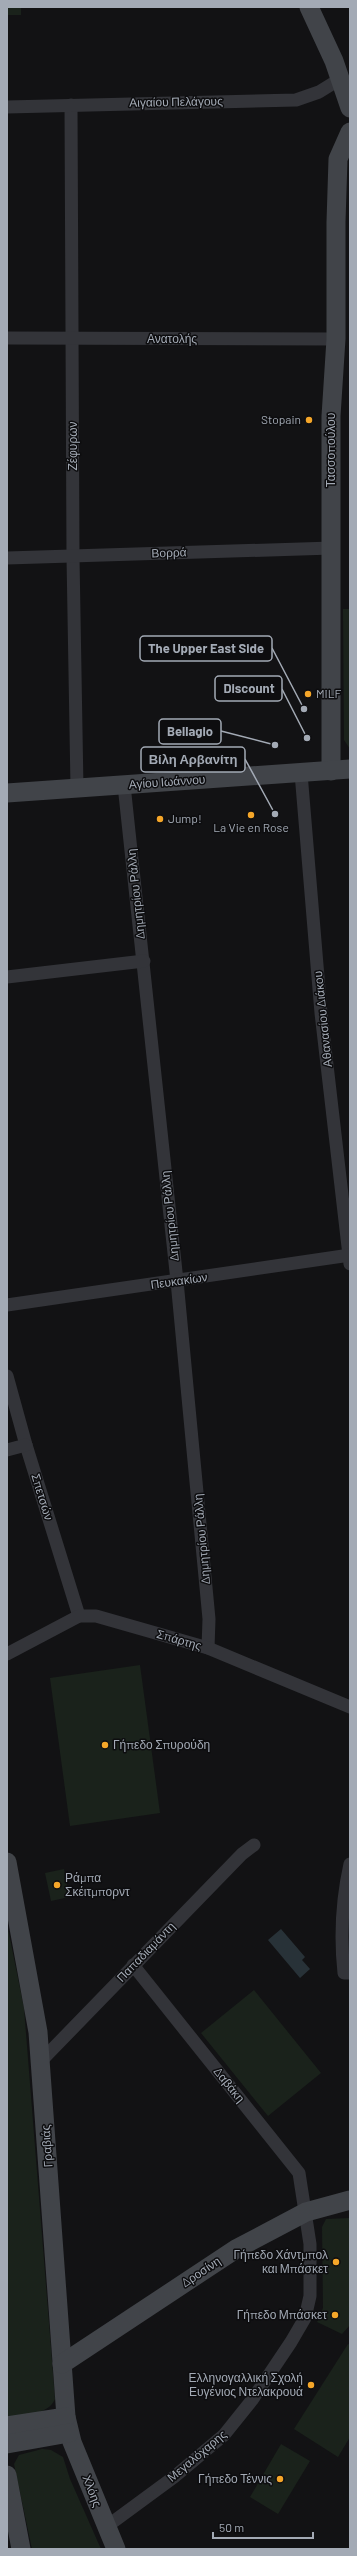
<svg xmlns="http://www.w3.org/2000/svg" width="357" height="2556" viewBox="0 0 357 2556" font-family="Barlow,sans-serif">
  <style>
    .green { fill: #1a221b }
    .water { fill: #283238 }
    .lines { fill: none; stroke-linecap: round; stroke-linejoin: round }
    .street { stroke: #333439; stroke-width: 13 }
    .secondary { stroke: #414449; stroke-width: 19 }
    .poi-dot { fill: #f5a629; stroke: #0d0d0f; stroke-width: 1.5 }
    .labels { text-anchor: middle; stroke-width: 3; stroke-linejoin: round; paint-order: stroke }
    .street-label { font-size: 12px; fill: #a3aab5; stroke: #0d0d0f }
    .poi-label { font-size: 12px; fill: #a3aab5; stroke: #0d0d0f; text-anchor: end }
    .leader { fill: none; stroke: #a3aab5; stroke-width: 1.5 }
    .callout-dot { fill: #a3aab5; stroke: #0d0d0f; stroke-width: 1.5 }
    .callout { fill: #0d0d0f; stroke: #a3aab5; stroke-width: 1.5 }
    .callout-label { font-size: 13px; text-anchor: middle; font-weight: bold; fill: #a3aab5 }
  </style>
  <rect width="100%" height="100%" fill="#121214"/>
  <g class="green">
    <rect x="7" y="7" width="14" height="8"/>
    <path d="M343 609H350V749L344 740Z"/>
    <path d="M140 1665 160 1813 70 1826 50 1678Z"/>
    <path d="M64 1869 69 1897 51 1901 45 1873Z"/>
    <path d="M7 1924 24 2008 55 2399C48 2416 23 2414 7 2417Z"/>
    <path d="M254 1990 321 2073 268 2116 201 2033Z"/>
    <path d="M350 2218V2325L342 2334 317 2322 323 2308 322 2227 326 2219Z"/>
    <path d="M348 2344 350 2345V2437L338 2457 294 2429Z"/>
    <path d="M281 2444 310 2461 278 2514 250 2497Z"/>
    <path d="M42 2449 51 2450 63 2457 70 2479 101 2549H32L14 2464 19 2455Z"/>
  </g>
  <path class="water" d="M281 1929 305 1957 302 1960 310 1969 300 1978 268 1940Z"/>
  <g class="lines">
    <g class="street">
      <path d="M71 105 73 557 77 788"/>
      <path d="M7 107 296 100 319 92 340 79"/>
      <path d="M7 338 336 339"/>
      <path d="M7 558 332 548"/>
      <path d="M301 773 321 1013 350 1264"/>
      <path d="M124 785 177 1281 209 1619 208 1648"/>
      <path d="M7 977 144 961"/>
      <path d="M7 1305 350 1255"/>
      <path d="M7 1376 26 1445 79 1616"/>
      <path d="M7 1450 26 1445"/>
      <path d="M7 1654 79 1616H96L208 1648 350 1707"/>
      <path d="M350 1864C342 1900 340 1936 344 1973H350"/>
      <path d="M41 2061 242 1854 254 1845"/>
      <path d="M106 2527 174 2477 224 2435 252 2400 291 2342 305 2318 310 2296V2244L299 2173 133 1965"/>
    </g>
    <g class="secondary">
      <path d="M309 7 334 61 350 108"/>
      <path d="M331 771V416L336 339V222L338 159 350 132"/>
      <path d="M7 793 350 769"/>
      <path d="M7 1862 38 2032 66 2417 72 2442 116 2549"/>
      <path d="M62 2364 236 2249 306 2212 350 2200"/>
      <path d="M7 2426 66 2417"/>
      <path d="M7 2444 69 2433"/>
      <path d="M7 2475 21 2549"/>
    </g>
  </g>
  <g class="poi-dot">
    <circle cx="309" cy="420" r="4"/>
    <circle cx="308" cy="694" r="4"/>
    <circle cx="251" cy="815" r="4"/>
    <circle cx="160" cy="819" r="4"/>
    <circle cx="105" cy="1745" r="4"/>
    <circle cx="57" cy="1885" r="4"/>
    <circle cx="336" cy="2262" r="4"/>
    <circle cx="335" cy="2315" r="4"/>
    <circle cx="311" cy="2385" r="4"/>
    <circle cx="280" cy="2479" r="4"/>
  </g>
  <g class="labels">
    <g class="street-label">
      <text transform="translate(176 102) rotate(-1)" y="4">Αιγαίου Πελάγους</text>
      <text x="172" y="343">Ανατολής</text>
      <text transform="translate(73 446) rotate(-90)" y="4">Ζέφυρων</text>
      <text transform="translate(331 450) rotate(-90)" y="4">Τασσοπούλου</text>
      <text transform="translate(169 553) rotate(-2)" y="4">Βορρά</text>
      <text transform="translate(167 782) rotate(-4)" y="4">Αγίου Ιωάννου</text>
      <text transform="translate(136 894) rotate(-96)" y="4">Δημητρίου Ράλλη</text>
      <text transform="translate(323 1019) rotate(-96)" y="4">Αθανασίου Διάκου</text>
      <text transform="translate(170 1216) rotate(-96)" y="4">Δημητρίου Ράλλη</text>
      <text transform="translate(179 1281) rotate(-8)" y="4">Πευκακίων</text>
      <text transform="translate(42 1497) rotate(73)" y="4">Σπετσών</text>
      <text transform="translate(202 1539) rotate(-95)" y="4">Δημητρίου Ράλλη</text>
      <text transform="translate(179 1640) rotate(16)" y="4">Σπάρτης</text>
      <text transform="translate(146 1952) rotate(-46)" y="4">Παπαδιαμάντη</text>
      <text transform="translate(229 2085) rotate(51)" y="4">Δαβάκη</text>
      <text transform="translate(47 2146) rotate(-94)" y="4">Γραβιάς</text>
      <text transform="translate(201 2272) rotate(-34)" y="4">Δροσίνη</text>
      <text transform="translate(197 2456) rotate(-40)" y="4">Μεγαλόχαρης</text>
      <text transform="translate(92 2491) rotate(69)" y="4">Χλόης</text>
    </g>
    <g class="poi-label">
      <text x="301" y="424">Stopain</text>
      <text x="316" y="698" text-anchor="start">MILF</text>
      <text x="168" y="823" text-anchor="start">Jump!</text>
      <text x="251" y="832" text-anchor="middle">La Vie en Rose</text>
      <text x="113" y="1749" text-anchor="start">Γήπεδο Σπυρούδη</text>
      <text x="65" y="1882" text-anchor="start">Ράμπα<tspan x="65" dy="14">Σκέιτμπορντ</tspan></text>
      <text x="328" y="2259">Γήπεδο Χάντμπολ<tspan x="328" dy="14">και Μπάσκετ</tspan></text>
      <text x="327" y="2319">Γήπεδο Μπάσκετ</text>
      <text x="303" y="2382">Ελληνογαλλική Σχολή<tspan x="303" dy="14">Ευγένιος Ντελακρουά</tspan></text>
      <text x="272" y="2483">Γήπεδο Τέννις</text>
    </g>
  </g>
  <path class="leader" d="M304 709L272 648M307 738L282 689M275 745L221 731M275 814L245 759"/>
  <g class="callout-dot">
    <circle cx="304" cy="709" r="4"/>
    <circle cx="307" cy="738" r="4"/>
    <circle cx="275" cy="745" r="4"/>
    <circle cx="275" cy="814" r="4"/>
  </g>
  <g class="callout">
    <rect x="140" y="636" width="132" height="25" rx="4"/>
    <rect x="215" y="676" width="67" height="25" rx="4"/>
    <rect x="159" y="719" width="62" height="25" rx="4"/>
    <rect x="141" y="747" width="104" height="25" rx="4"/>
  </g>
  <g class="callout-label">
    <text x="206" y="653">The Upper East Side</text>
    <text x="249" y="693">Discount</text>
    <text x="190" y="736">Bellagio</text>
    <text x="193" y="764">Βίλη Αρβανίτη</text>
  </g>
  <rect width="357" height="2556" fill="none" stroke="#a3aab5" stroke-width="16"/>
  <path d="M213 2532v6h100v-6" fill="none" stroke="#a3aab5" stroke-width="2"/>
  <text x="219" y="2532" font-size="12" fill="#a3aab5" stroke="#0d0d0f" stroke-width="3" paint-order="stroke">50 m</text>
</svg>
